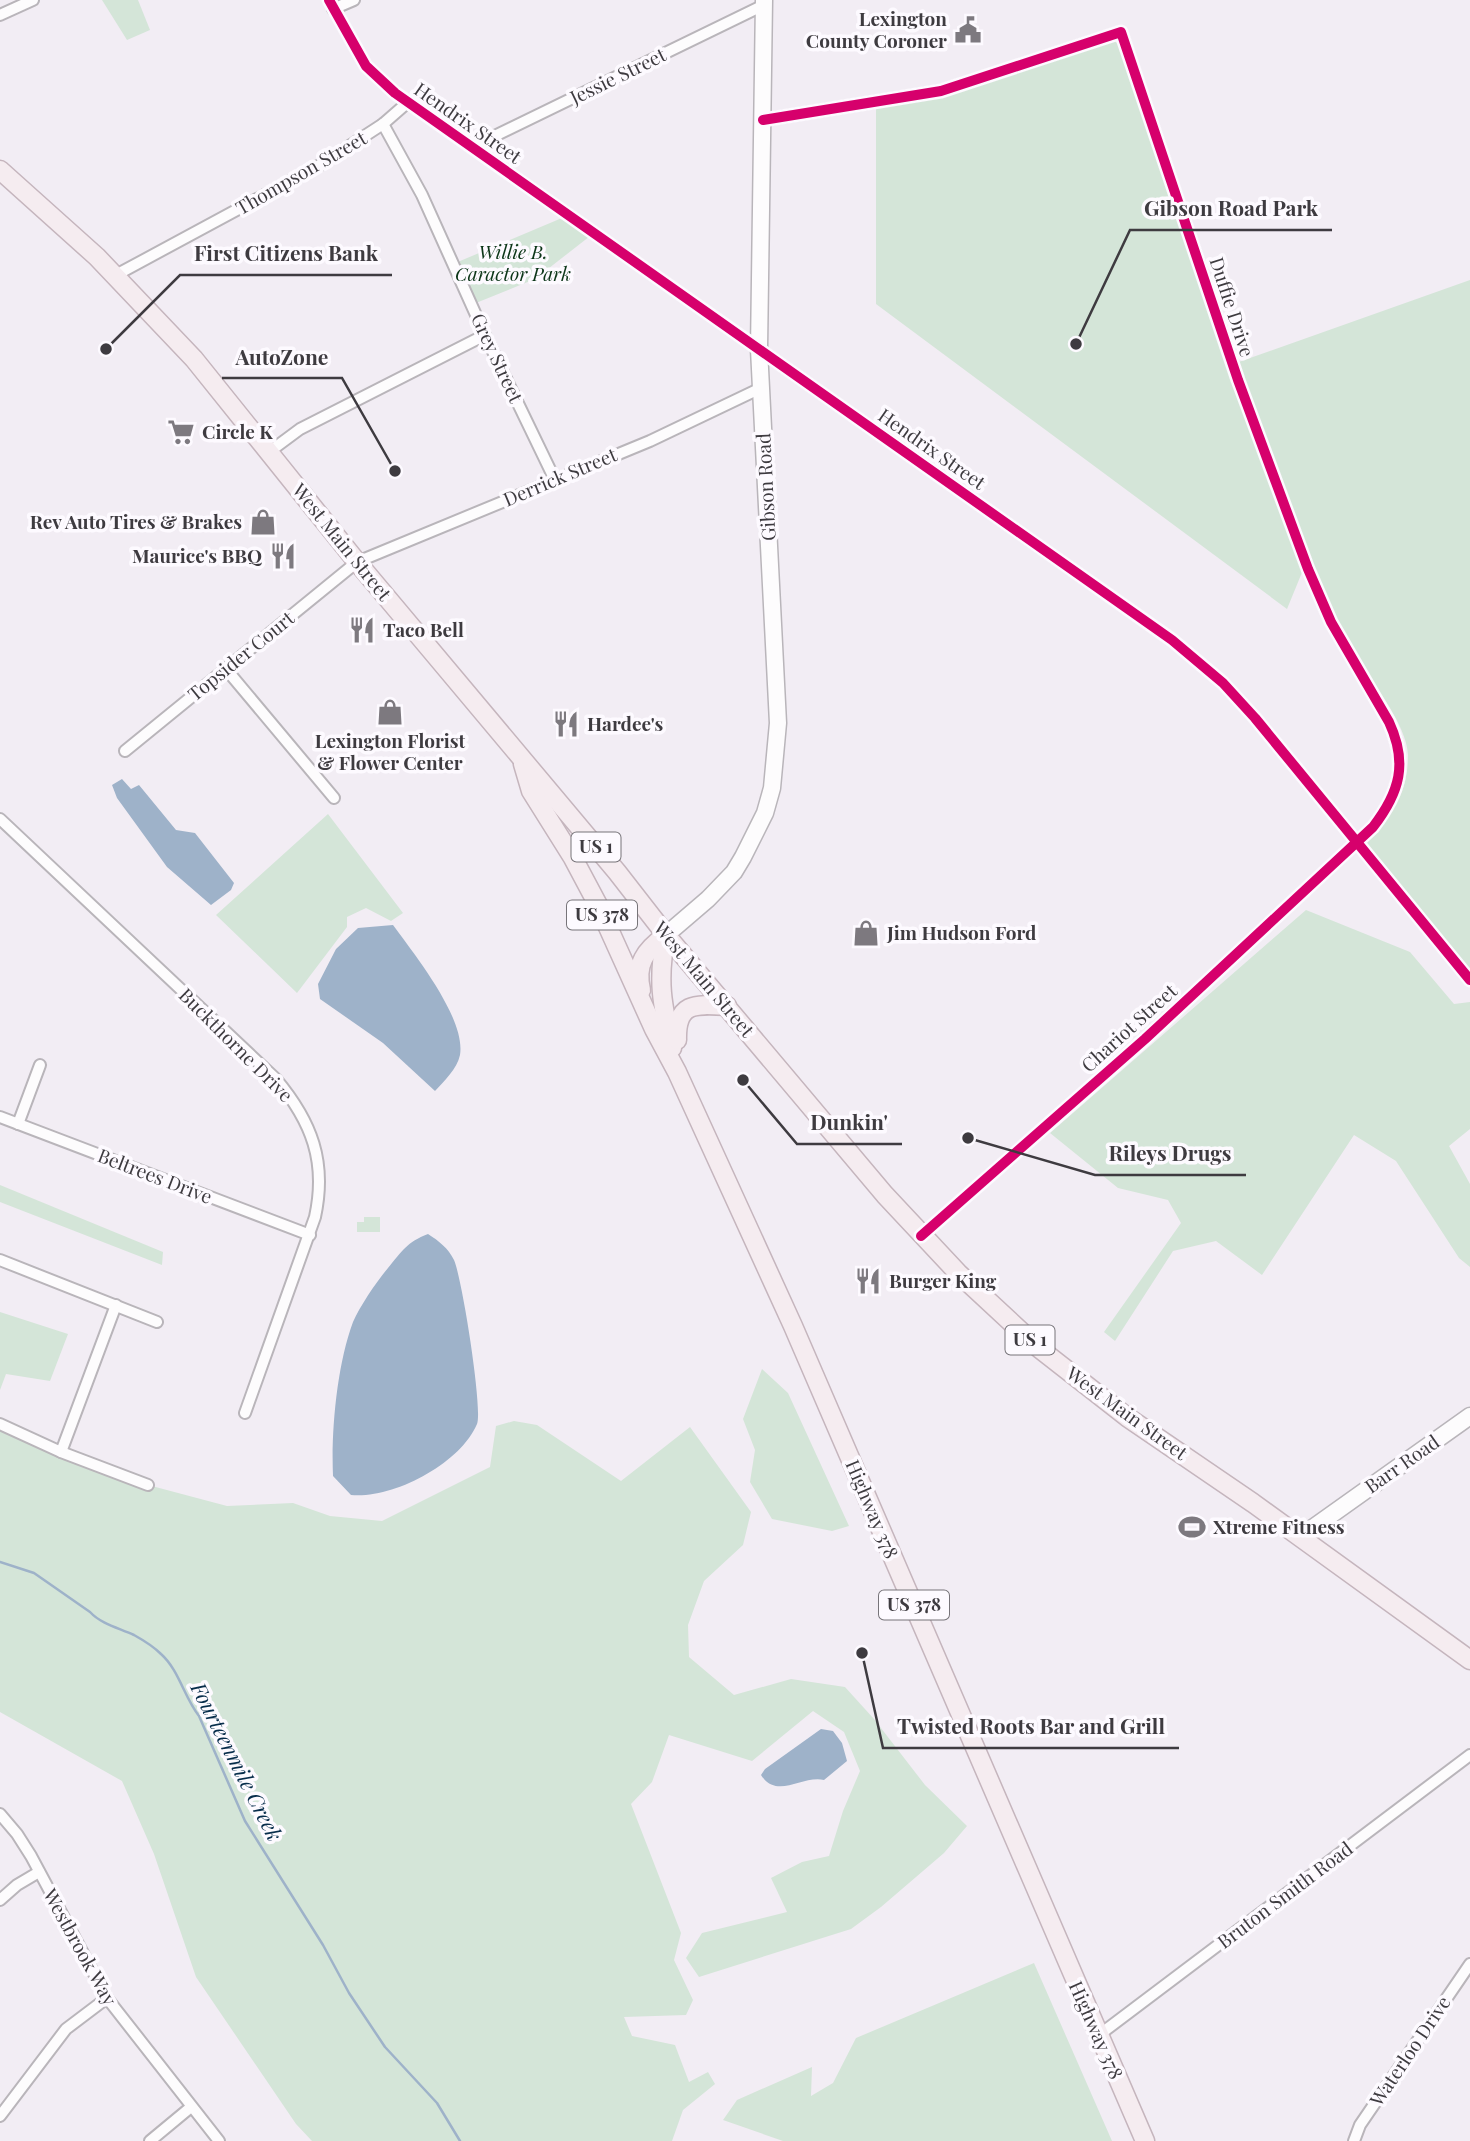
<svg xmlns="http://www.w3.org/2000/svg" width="1470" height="2141" viewBox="0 0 1470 2141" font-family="'Playfair Display',serif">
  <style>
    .green { fill: #d4e5d8 }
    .water { fill: #9eb2c9 }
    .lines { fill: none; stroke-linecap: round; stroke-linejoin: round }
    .stream { stroke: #9eb2c9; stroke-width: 2.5 }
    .street-casing { stroke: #b9b5ba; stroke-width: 14 }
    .secondary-casing { stroke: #b9b5ba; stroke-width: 19 }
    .primary-casing { stroke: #c5b5bd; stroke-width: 21 }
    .street { stroke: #fdfcfd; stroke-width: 10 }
    .secondary { stroke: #fdfcfd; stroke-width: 16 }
    .primary { stroke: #f5ecf0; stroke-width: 18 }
    .cycleway-casing { stroke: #fdfaff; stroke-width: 15 }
    .cycleway { stroke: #d6006c; stroke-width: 10 }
    .labels { text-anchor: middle; stroke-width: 7; stroke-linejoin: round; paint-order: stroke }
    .shield { fill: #fdfaff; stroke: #777479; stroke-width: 2 }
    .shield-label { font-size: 18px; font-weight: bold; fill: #3e3b40 }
    .poi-label { font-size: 19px; font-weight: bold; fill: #3e3b40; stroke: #fdfaff; text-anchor: start }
    .street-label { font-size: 19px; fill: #3e3b40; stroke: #fdfaff }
    .park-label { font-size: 19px; font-style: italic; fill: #0c3618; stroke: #fdfaff }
    .water-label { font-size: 21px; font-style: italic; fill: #072d4b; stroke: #fdfaff }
    .leader { fill: none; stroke: #3e3b40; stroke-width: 2.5 }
    .callout-dot { fill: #3e3b40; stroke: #fdfaff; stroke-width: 2.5 }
    .callout-label { font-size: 21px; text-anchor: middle; font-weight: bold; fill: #3e3b40; stroke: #fdfaff; stroke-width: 7; stroke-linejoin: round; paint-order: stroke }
  </style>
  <rect width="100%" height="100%" fill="#f2edf4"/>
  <g class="green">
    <path d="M102 0H138L150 30 127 40Z"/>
    <path d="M1113 41 1123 45 1303 570 1287 609 876 304V109L945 96Z"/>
    <path d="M569 215 594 233 535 279 471 305 453 264Z"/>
    <path d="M1470 280V975L1366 844C1390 815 1408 796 1408 755 1407 724 1370 680 1354 653 1325 605 1309 553 1290 501 1272 455 1252 410 1233 364Z"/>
    <path d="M328 814 403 913 391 921 366 908 347 917V927L297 993 216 915Z"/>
    <path d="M1306 910 1410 952 1454 1004 1470 1002V1129L1449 1146 1470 1184V1267L1459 1258 1396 1161 1354 1135 1262 1275 1216 1241 1173 1251 1115 1341 1104 1332 1181 1223 1168 1200 1118 1188 1050 1133Z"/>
    <path d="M0 1185 163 1252 162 1265 0 1202Z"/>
    <path d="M364 1217H380V1232H357V1222H364Z"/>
    <path d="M0 1312 68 1334 50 1381 6 1374 0 1390Z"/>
    <path d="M762 1369 788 1393 849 1526 832 1531 772 1519 750 1482 755 1450 743 1419Z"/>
    <path d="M514 1421 537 1425 621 1481 690 1427 751 1512 743 1545 704 1581 688 1625 689 1657 734 1695 791 1679 845 1687 874 1719 925 1785 967 1826 944 1853 881 1907 851 1929 699 1977 686 1958 702 1933 787 1912 771 1878 802 1862 829 1856 843 1811 860 1771 844 1732 813 1711 752 1761 669 1735 652 1782 631 1804 681 1933 674 1960 693 2000 686 2015 624 2017 632 2036 675 2045 689 2082 708 2072 715 2084 683 2110 672 2141H312L296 2124 196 1977 154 1854 122 1781 0 1712V1424L148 1485 227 1506 293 1503 330 1516 382 1521 490 1467 496 1426Z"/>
    <path d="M1034 1963 1112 2141H783L723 2120 737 2100 812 2067 811 2096 833 2083 856 2038Z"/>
  </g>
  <g class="water">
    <path d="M122 779 131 789 139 785 176 830 195 833 234 883 231 890 211 905 167 867 117 798 112 785Z"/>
    <path d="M393 925C414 954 466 1018 460 1055 457 1069 444 1081 435 1091L383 1043 320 999 318 984 336 949 358 928Z"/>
    <path d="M428 1234C439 1241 448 1248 454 1260 462 1278 483 1410 477 1424 460 1464 393 1499 351 1495L333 1476C331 1430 337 1365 353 1322 360 1306 377 1281 388 1268 402 1251 407 1242 428 1234Z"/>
    <path d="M821 1729 833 1731 842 1743 847 1761 824 1780C802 1775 777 1800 761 1775L765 1769Z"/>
  </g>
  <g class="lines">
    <path class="stream" d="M0 1562 34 1573 90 1612C101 1624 119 1628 134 1635 143 1640 154 1647 161 1654 179 1670 184 1697 199 1716L245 1821 323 1945 349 1993 385 2047 437 2103 460 2141"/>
    <g class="street-casing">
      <g id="street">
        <path d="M329 0 366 66 395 93 1172 640 1223 683 1255 718 1470 980"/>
        <path d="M333 9 354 0"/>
        <path d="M0 15 33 0"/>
        <path d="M763 120 941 91 1121 32 1238 380 1308 569 1331 622 1389 722C1408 763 1400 792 1373 827L1145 1039 921 1236"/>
        <path d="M383 124 422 195 485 335 555 480"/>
        <path d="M472 147 764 5"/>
        <path d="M116 275 320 165 383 124 407 103"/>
        <path d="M269 452 300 429 485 335"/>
        <path d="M226 669 334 798"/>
        <path d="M125 751 357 562 650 441 761 388"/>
        <path d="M0 819 276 1079C312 1122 327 1162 315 1217L245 1413"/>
        <path d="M0 1117 310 1235"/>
        <path d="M18 1124 40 1065"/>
        <path d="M0 1260 157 1322"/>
        <path d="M0 1424 61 1452 148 1485"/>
        <path d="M61 1452 116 1305"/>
        <path d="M0 1814 17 1834 31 1856 107 1998 219 2141"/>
        <path d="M0 1900 17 1885 39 1872"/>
        <path d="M1099 2035 1470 1755"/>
        <path d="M0 2116 66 2029 107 1998"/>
        <path d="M150 2141 191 2107"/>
        <path d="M1354 2141 1360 2125 1470 1964"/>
      </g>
    </g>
    <g class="secondary-casing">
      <g id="secondary">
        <path d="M666 935 708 899 734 872 743 857 765 813 772 788 778 723 759 349 764 0"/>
        <path d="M1300 1537 1470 1416"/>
      </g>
    </g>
    <g class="primary-casing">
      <g id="primary">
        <path d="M0 170 97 257 194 359 357 562 617 872 666 935 885 1195 958 1273 1040 1349 1127 1417 1253 1503 1470 1660"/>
        <path d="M523 764 531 791 573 858 598 905 654 1029 677 1072 793 1326 1145 2141"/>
        <path d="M666 935C657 980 662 1004 672 1048"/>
        <path d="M641 990C635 964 645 950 666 935"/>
        <path d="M677 1040C676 1002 695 1004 727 1006"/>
      </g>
    </g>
    <use href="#street" class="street"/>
    <use href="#secondary" class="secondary"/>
    <use href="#primary" class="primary"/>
    <g class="cycleway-casing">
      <g id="cycleway">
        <path d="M329 0 366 66 395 93 1172 640 1223 683 1255 718 1470 980"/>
        <path d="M763 120 941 91 1121 32 1238 380 1308 569 1331 622 1389 722C1408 763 1400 792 1373 827L1145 1039 921 1236"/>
      </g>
    </g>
    <use href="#cycleway" class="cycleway"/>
  </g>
  <defs>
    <g id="civic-bare" transform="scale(2.1)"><path d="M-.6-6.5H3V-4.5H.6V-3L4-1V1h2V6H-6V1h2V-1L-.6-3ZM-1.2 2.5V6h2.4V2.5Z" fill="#7d797f" stroke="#fdfaff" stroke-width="2.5" paint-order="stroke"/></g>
    <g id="supermarket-bare" transform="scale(2.1)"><path d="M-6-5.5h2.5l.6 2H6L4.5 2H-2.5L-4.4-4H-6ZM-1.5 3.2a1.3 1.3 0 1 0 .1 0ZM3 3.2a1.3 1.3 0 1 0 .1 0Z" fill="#7d797f" stroke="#fdfaff" stroke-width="2.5" paint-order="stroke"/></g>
    <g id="shop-bare" transform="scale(2.1)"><path d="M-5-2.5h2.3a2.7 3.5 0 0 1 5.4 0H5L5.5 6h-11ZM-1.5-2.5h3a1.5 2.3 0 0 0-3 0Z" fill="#7d797f" stroke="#fdfaff" stroke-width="2.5" paint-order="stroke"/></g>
    <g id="restaurant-bare" transform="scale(2.1)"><path d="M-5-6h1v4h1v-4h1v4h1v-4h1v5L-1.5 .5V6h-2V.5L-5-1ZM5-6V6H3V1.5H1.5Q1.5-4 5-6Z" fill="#7d797f" stroke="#fdfaff" stroke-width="2.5" paint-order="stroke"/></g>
    <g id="stadium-bare" transform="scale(2.1)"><path d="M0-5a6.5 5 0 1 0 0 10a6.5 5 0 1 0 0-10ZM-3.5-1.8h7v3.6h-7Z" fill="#7d797f" stroke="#fdfaff" stroke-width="2.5" paint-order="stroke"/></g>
  </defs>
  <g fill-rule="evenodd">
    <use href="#civic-bare" x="968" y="30"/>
    <use href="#supermarket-bare" x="181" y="432"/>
    <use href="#shop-bare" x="263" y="522"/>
    <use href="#restaurant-bare" x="283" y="556"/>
    <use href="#restaurant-bare" x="362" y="630"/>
    <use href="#shop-bare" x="390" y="712"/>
    <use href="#restaurant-bare" x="566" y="724"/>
    <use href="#shop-bare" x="866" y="933"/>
    <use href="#restaurant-bare" x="868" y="1281"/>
    <use href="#stadium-bare" x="1192" y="1527"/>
  </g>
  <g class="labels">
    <g class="shield">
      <rect x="571.5" y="832.5" width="49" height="29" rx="5"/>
      <rect x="567" y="900.5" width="70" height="29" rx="5"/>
      <rect x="1005.5" y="1325.5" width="49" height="29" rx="5"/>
      <rect x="879" y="1590.5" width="70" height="29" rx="5"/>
    </g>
    <g class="shield-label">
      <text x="596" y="853">US 1</text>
      <text x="602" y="921">US 378</text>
      <text x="1030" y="1346">US 1</text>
      <text x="914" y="1611">US 378</text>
    </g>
    <g class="poi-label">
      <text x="947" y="26" text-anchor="end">Lexington<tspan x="947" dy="22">County Coroner</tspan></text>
      <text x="202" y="439">Circle K</text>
      <text x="242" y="529" text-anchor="end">Rev Auto Tires &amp; Brakes</text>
      <text x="262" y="563" text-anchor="end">Maurice's BBQ</text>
      <text x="383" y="637">Taco Bell</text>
      <text x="587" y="731">Hardee's</text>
      <text x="390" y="748" text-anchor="middle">Lexington Florist<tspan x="390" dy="22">&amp; Flower Center</tspan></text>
      <text x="887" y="940">Jim Hudson Ford</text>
      <text x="889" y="1288">Burger King</text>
      <text x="1213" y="1534">Xtreme Fitness</text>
    </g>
    <g class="street-label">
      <text transform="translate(618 76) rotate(-26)" y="7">Jessie Street</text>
      <text transform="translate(468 123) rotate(35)" y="7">Hendrix Street</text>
      <text transform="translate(301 173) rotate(-30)" y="7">Thompson Street</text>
      <text transform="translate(1232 307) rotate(72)" y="7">Duffie Drive</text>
      <text transform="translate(497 358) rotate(65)" y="7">Grey Street</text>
      <text transform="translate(932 449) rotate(35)" y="7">Hendrix Street</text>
      <text transform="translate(560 477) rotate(-23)" y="7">Derrick Street</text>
      <text transform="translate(766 487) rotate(-93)" y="7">Gibson Road</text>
      <text transform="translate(342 542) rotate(51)" y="7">West Main Street</text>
      <text transform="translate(241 656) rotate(-39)" y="7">Topsider Court</text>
      <text transform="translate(704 979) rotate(50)" y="7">West Main Street</text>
      <text transform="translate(1129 1028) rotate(-42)" y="7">Chariot Street</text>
      <text transform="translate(236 1045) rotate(45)" y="7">Buckthorne Drive</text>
      <text transform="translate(155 1176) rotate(21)" y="7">Beltrees Drive</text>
      <text transform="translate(1127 1413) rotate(36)" y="7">West Main Street</text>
      <text transform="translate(1402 1464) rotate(-35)" y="7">Barr Road</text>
      <text transform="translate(872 1509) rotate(67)" y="7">Highway 378</text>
      <text transform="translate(1285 1895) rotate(-37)" y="7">Bruton Smith Road</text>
      <text transform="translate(80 1947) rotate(61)" y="7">Westbrook Way</text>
      <text transform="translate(1096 2030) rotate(66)" y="7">Highway 378</text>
      <text transform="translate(1410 2051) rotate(-56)" y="7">Waterloo Drive</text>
    </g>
    <g class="park-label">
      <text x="513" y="259">Willie B.<tspan x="513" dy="22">Caractor Park</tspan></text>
    </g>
    <g class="water-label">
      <text transform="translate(236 1762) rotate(63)" y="7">Fourteenmile Creek</text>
    </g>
  </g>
  <path class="leader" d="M1076 344L1130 230H1332M106 349L180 275H392M395 471L342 378H222M743 1080L797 1144H902M968 1138L1095 1175H1246M862 1653L883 1748H1179"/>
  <g class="callout-dot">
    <circle cx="1076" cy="344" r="7"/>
    <circle cx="106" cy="349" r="7"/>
    <circle cx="395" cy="471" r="7"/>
    <circle cx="743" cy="1080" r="7"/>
    <circle cx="968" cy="1138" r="7"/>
    <circle cx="862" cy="1653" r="7"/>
  </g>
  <g class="callout-label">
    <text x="1231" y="216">Gibson Road Park</text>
    <text x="286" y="261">First Citizens Bank</text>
    <text x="282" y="365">AutoZone</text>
    <text x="849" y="1130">Dunkin'</text>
    <text x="1170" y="1161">Rileys Drugs</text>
    <text x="1031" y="1734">Twisted Roots Bar and Grill</text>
  </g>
</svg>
